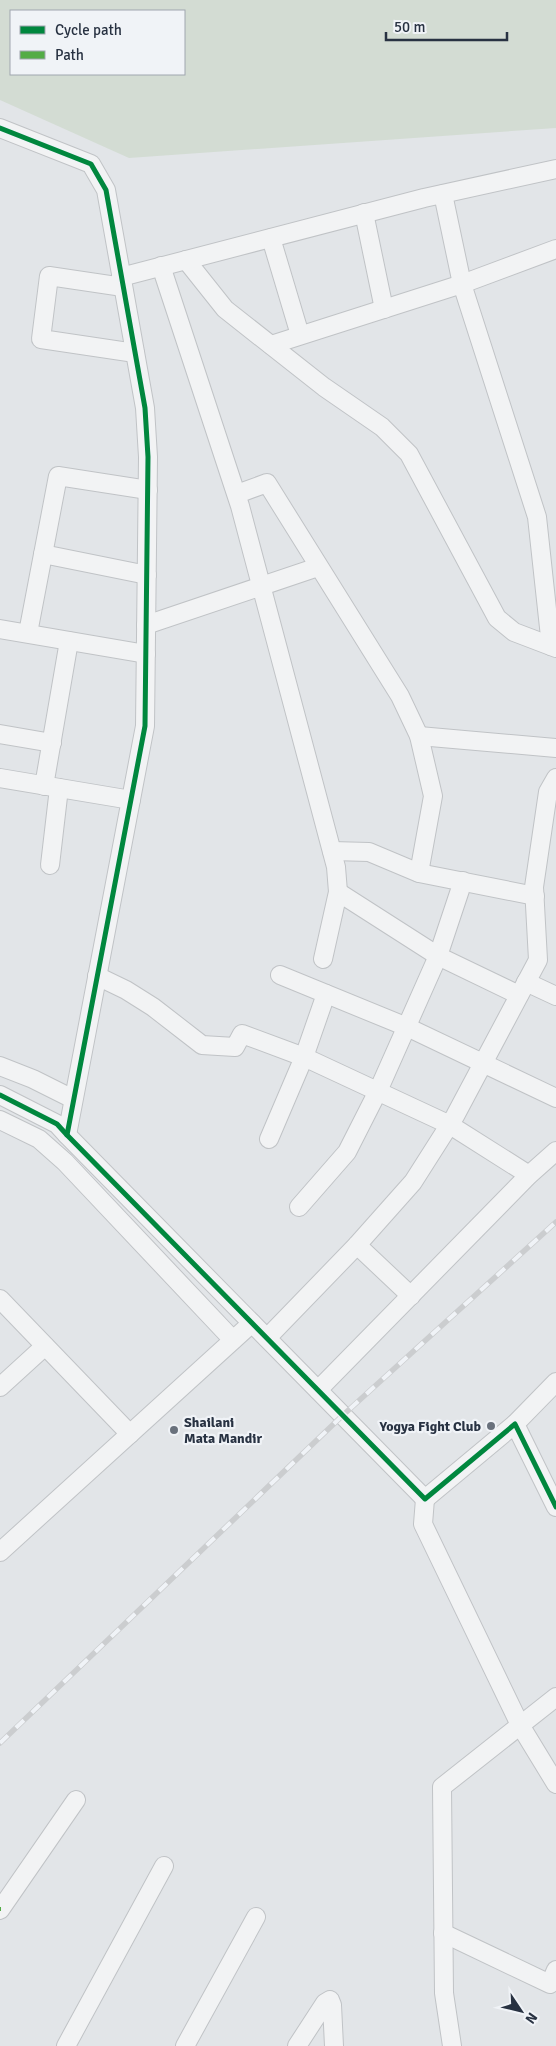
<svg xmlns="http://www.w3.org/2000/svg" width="556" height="2046" viewBox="0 0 556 2046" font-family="Signika,sans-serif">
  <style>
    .green { fill: #d3dcd3; fill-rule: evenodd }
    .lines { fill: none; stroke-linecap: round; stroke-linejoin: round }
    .minor-casing { stroke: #c0c3c6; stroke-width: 20 }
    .minor { stroke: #f2f3f4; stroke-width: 18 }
    .rail-casing { stroke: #cbcdcf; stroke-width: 5.5 }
    .rail { stroke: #f0f3f7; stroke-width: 4; stroke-dasharray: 11; stroke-linecap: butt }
    .quiet { stroke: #53ac46; stroke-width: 4; stroke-dasharray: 8 4; stroke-linecap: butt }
    .cycleway-casing { stroke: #f0f3f7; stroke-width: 8 }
    .cycleway { stroke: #00873e; stroke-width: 5 }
    .poi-dot { fill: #69717c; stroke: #f0f3f7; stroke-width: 2 }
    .labels { text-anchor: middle; stroke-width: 4.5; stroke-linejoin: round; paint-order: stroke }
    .poi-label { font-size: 14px; font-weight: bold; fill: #283242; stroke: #f0f3f7; text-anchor: start }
  </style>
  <rect width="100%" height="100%" fill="#e2e5e8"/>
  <path class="green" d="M0 0H556V128L129 158 0 100ZM11 11H184V74H11Z"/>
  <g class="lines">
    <g class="minor-casing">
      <g id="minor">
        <path d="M0 128 91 164 106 190 145 408 148 457 145 726 67 1135"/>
        <path d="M443 194 462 284 537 517 551 646"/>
        <path d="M364 213 384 309"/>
        <path d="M271 238 300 335"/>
        <path d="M186 260 225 309 324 387 382 427 409 454 497 618 514 632 556 648"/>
        <path d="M161 266 240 506 336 867 338 892 323 959"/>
        <path d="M121 277 424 198 556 169"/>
        <path d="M123 287 49 276 41 339 135 353"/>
        <path d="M271 345 462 284 556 249"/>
        <path d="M237 494 267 483 400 696 419 736 433 796 419 873"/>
        <path d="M43 554 147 575"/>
        <path d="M146 625 318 567"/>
        <path d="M0 629 146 654"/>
        <path d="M28 633 58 476 148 490"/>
        <path d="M0 734 52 743"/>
        <path d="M419 736 556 748"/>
        <path d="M0 778 131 800"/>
        <path d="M44 786 69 641"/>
        <path d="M332 851 369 852 419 873 535 896"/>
        <path d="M50 865 59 788"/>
        <path d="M338 892 438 956 519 995"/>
        <path d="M280 975 407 1027 556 1098"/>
        <path d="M97 976 126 990 153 1007 202 1045 235 1047 242 1034 304 1057 450 1125 529 1175"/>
        <path d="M526 982 556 996"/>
        <path d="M0 1066 33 1079 73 1099"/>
        <path d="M0 1095 57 1124 67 1135 425 1499 515 1424 556 1507"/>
        <path d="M0 1120 39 1139 65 1162 233 1340"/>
        <path d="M269 1139 304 1057 326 994"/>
        <path d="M299 1207 347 1152 378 1091 438 956 463 881"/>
        <path d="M357 1245 411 1296"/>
        <path d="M0 1299 130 1434"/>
        <path d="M267 1338 357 1245 413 1182 455 1116 538 960 534 887 548 792 556 778"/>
        <path d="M0 1387 45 1346"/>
        <path d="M318 1390 529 1175 556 1151"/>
        <path d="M515 1424 556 1382"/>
        <path d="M425 1499 423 1524 520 1725 556 1784"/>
        <path d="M0 1552 252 1323"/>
        <path d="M0 1910 76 1800"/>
        <path d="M443 1933 550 1984 556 1970"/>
        <path d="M66 2046 164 1866"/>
        <path d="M185 2046 256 1917"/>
        <path d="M297 2046 325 2003 330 2000 332 2005 334 2046"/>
        <path d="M452 2046 444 1993 442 1787 556 1697"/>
      </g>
    </g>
    <use href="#minor" class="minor"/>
    <g class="rail-casing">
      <path id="rail" d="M0 1743 342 1416 556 1222"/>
    </g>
    <use href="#rail" class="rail"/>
    <path class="quiet" d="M0 1909H1"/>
    <g class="cycleway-casing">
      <g id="cycleway">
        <path d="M0 128 91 164 106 190 145 408 148 457 145 726 67 1135"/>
        <path d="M0 1095 57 1124 67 1135 425 1499 515 1424 556 1507"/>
      </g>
    </g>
    <use href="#cycleway" class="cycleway"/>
  </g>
  <g class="poi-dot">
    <circle cx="491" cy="1426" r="5"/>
    <circle cx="174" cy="1430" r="5"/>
  </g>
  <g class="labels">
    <g class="poi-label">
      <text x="184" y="1427">Shailani<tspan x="184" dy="16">Mata Mandir</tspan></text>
      <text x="481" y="1431" text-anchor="end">Yogya Fight Club</text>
    </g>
  </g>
  <rect x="10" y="10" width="175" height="65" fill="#f0f3f7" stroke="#a0a6af"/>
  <rect x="20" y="26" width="25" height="8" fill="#00873e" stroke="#a0a6af"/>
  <text x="55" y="35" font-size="15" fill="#283242">Cycle path</text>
  <rect x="20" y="51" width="25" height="8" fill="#53ac46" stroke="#a0a6af"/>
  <text x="55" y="60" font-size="15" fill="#283242">Path</text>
  <g transform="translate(521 2011) rotate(125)" stroke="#f0f3f7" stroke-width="4" paint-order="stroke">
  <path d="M0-4L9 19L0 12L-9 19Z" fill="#283242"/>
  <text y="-8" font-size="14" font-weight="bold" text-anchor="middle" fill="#283242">N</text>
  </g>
  <path d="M386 32v8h121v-8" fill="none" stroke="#283242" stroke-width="2.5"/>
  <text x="394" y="32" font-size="15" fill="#283242" stroke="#f0f3f7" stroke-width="4" paint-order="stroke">50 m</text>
</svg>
